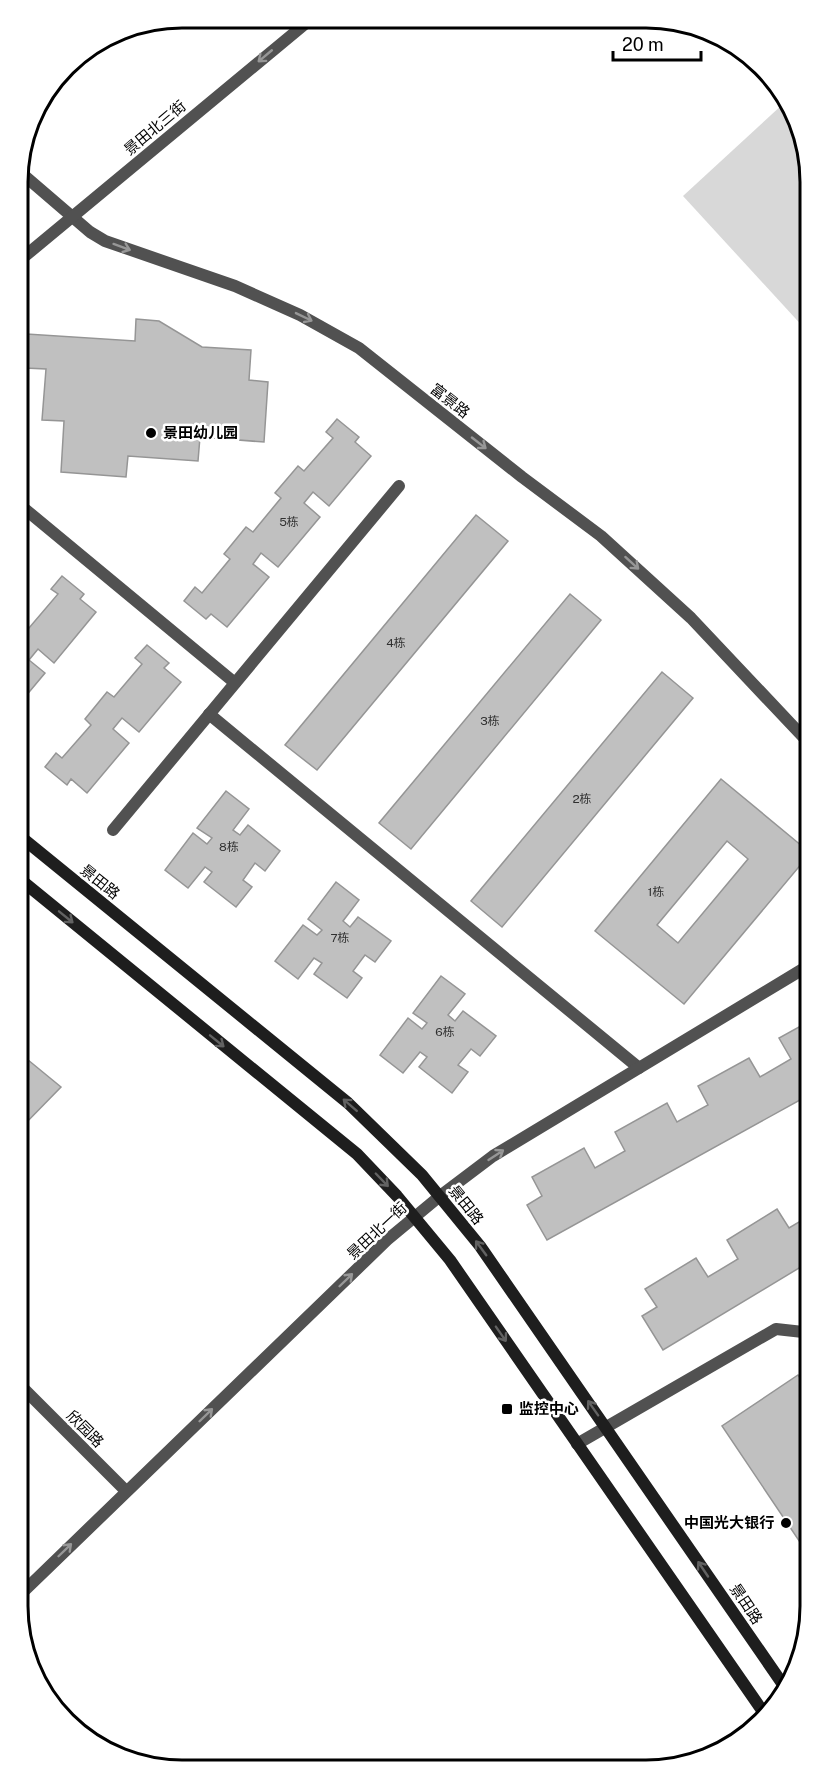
<svg xmlns="http://www.w3.org/2000/svg" width="829" height="1788" viewBox="0 0 829 1788" font-family="'Public Sans','Noto Sans SC',sans-serif">
  <style>
    .green { fill: #d8d8d8 }
    .building { fill: #c0c0c0; stroke: #959595; stroke-width: 1.5; fill-rule: evenodd }
    .lines { fill: none; stroke-linecap: round; stroke-linejoin: round }
    .lane { stroke: #515151; stroke-width: 12 }
    .street { stroke: #515151; stroke-width: 12 }
    .secondary { stroke: #1e1e1e; stroke-width: 12 }
    .oneway { stroke: #979797 }
    .oneway2 { stroke: #626262 }
    .poi-dot { fill: #000; stroke: #fff; stroke-width: 2 }
    .labels { text-anchor: middle; stroke-width: 5; stroke-linejoin: round; paint-order: stroke }
    .number-label { font-size: 12px; fill: #303030 }
    .street-label { font-size: 15px; fill: #000; stroke: #fff }
    .poi-label { font-size: 15px; font-weight: bold; fill: #000; stroke: #fff; text-anchor: start }
    .rim { fill: none; stroke: #000; stroke-width: 3 }
  </style>
  <rect width="100%" height="100%" fill="#fff"/>
  <path class="green" d="M783 104 805 140 806 330 683 196Z"/>
  <g class="building">
    <path d="M136 319 159 321 202 347 251 350 249 380 268 382 264 442 200 437 198 461 128 456 126 477 61 472 64 421 42 420 46 369 25 368 27 334 135 341Z"/>
    <path d="M337 419 359 437 355 442 371 456 329 506 313 492 304 503 320 517 278 567 261 553 253 564 269 577 227 627 211 614 206 619 184 601 195 587 202 593 230 559 224 554 246 527 253 532 281 498 275 493 298 466 304 471 333 438 326 432Z"/>
    <path d="M476 515 508 541 317 770 285 745Z"/>
    <path d="M62 576 84 594 80 599 96 612 54 663 38 649 29 660 45 673 20 703V626L22 623 29 628 58 594 51 589Z"/>
    <path d="M570 594 601 620 411 849 379 823Z"/>
    <path d="M147 645 169 663 164 668 181 682 139 732 122 718 113 729 129 743 87 793 71 779 67 785 45 767 56 753 62 758 91 725 85 719 107 692 114 697 142 664 135 658Z"/>
    <path d="M662 672 693 698 502 927 471 901Z"/>
    <path d="M721 779 808 851V856L684 1004 595 931ZM727 841 748 859 678 943 657 925Z"/>
    <path d="M226 791 249 809 233 830 240 835 248 825 280 851 265 871 255 863 243 880 252 887 236 907 204 882 212 872 205 867 188 888 165 870 193 833 207 844 212 838 197 828Z"/>
    <path d="M336 882 359 900 343 921 350 927 358 917 391 941 375 962 365 955 353 971 362 978 347 998 314 974 322 963 314 958 298 979 275 961 303 925 317 935 322 930 308 919Z"/>
    <path d="M441 976 465 994 448 1015 455 1021 463 1011 496 1036 480 1056 471 1049 458 1065 468 1072 452 1093 419 1067 427 1057 420 1052 403 1073 380 1055 408 1018 422 1029 427 1023 413 1013Z"/>
    <path d="M808 1022 809 1095 547 1240 527 1205 542 1196 532 1177 584 1148 595 1168 625 1151 615 1132 667 1103 677 1122 708 1105 698 1086 749 1058 760 1077 791 1059 779 1038Z"/>
    <path d="M22 1055 61 1087 22 1127Z"/>
    <path d="M777 1209 789 1228 809 1216V1262L663 1350 642 1316 657 1307 645 1289 696 1258 708 1277 738 1259 727 1240Z"/>
    <path d="M798 1375 810 1392V1557L722 1426Z"/>
  </g>
  <g class="lines">
    <g class="lane">
      <path d="M20 505 235 683"/>
      <path d="M209 714 639 1068"/>
      <path d="M113 830 399 486"/>
      <path d="M577 1444 776 1329 803 1332 810 1343"/>
    </g>
    <g class="street">
      <path d="M19 171 90 232 105 241 235 286 300 315 359 348 522 477 601 536 691 618 807 741"/>
      <path d="M19 261 311 19"/>
      <path d="M23 1388 126 1491"/>
      <path d="M24 1591 387 1240 440 1196 493 1156 808 966"/>
    </g>
    <g class="secondary">
      <path d="M21 837 348 1103 422 1175 480 1246 784 1686"/>
      <path d="M21 880 357 1154 397 1196 450 1260 766 1716"/>
    </g>
  </g>
  <defs><path id="oneway-shaft" d="M-6 0H5M1.5-3L5.5 0L1.5 3" fill="none" stroke-width="1.6" stroke-linecap="round" stroke-linejoin="round" transform="scale(1.5)"/></defs>
  <g class="oneway">
    <use href="#oneway-shaft" transform="translate(265 56) rotate(140)"/>
    <use href="#oneway-shaft" transform="translate(122 247) rotate(20)"/>
    <use href="#oneway-shaft" transform="translate(304 317) rotate(26)"/>
    <use href="#oneway-shaft" transform="translate(479 443) rotate(38)"/>
    <use href="#oneway-shaft" transform="translate(632 563) rotate(42)"/>
    <use href="#oneway-shaft" transform="translate(496 1155) rotate(-33)"/>
    <use href="#oneway-shaft" transform="translate(346 1280) rotate(-44)"/>
    <use href="#oneway-shaft" transform="translate(206 1415) rotate(-44)"/>
    <use href="#oneway-shaft" transform="translate(65 1550) rotate(-44)"/>
  </g>
  <g class="oneway2">
    <use href="#oneway-shaft" transform="translate(66 917) rotate(39)"/>
    <use href="#oneway-shaft" transform="translate(217 1041) rotate(39)"/>
    <use href="#oneway-shaft" transform="translate(350 1105) rotate(-139)"/>
    <use href="#oneway-shaft" transform="translate(382 1180) rotate(46)"/>
    <use href="#oneway-shaft" transform="translate(481 1248) rotate(-126)"/>
    <use href="#oneway-shaft" transform="translate(501 1334) rotate(55)"/>
    <use href="#oneway-shaft" transform="translate(593 1408) rotate(-125)"/>
    <use href="#oneway-shaft" transform="translate(703 1569) rotate(-124)"/>
  </g>
  <g class="poi-dot">
    <circle cx="151" cy="433" r="6"/>
    <rect x="501" y="1403" width="12" height="12" rx="3"/>
    <circle cx="786" cy="1523" r="6"/>
  </g>
  <g class="labels">
    <g class="number-label">
      <text x="289" y="526">5栋</text>
      <text x="396" y="647">4栋</text>
      <text x="490" y="725">3栋</text>
      <text x="582" y="803">2栋</text>
      <text x="229" y="851">8栋</text>
      <text x="656" y="896">1栋</text>
      <text x="340" y="942">7栋</text>
      <text x="445" y="1036">6栋</text>
    </g>
    <g class="street-label">
      <text transform="translate(155 128) rotate(-40)" y="5">景田北三街</text>
      <text transform="translate(450 401) rotate(38)" y="5">富景路</text>
      <text transform="translate(100 882) rotate(39)" y="5">景田路</text>
      <text transform="translate(466 1205) rotate(51)" y="5">景田路</text>
      <text transform="translate(377 1231) rotate(-43)" y="5">景田北一街</text>
      <text transform="translate(85 1429) rotate(45)" y="5">欣园路</text>
      <text transform="translate(746 1604) rotate(56)" y="5">景田路</text>
    </g>
    <g class="poi-label">
      <text x="163" y="438">景田幼儿园</text>
      <text x="519" y="1414">监控中心</text>
      <text x="774" y="1528" text-anchor="end">中国光大银行</text>
    </g>
  </g>
  <path d="M0 0H829V1788H0ZM182 28H646A154 154 0 0 1 800 182V1606A154 154 0 0 1 646 1760H182A154 154 0 0 1 28 1606V182A154 154 0 0 1 182 28Z" fill="#fff" fill-rule="evenodd"/>
  <path class="rim" d="M182 28H646A154 154 0 0 1 800 182V1606A154 154 0 0 1 646 1760H182A154 154 0 0 1 28 1606V182A154 154 0 0 1 182 28Z"/>
  <path d="M613 51v9h88v-9" fill="none" stroke="#000000" stroke-width="3"/>
  <text x="622" y="51" font-size="18" fill="#000000" stroke="#ffffff" stroke-width="4.5" paint-order="stroke">20 m</text>
</svg>
